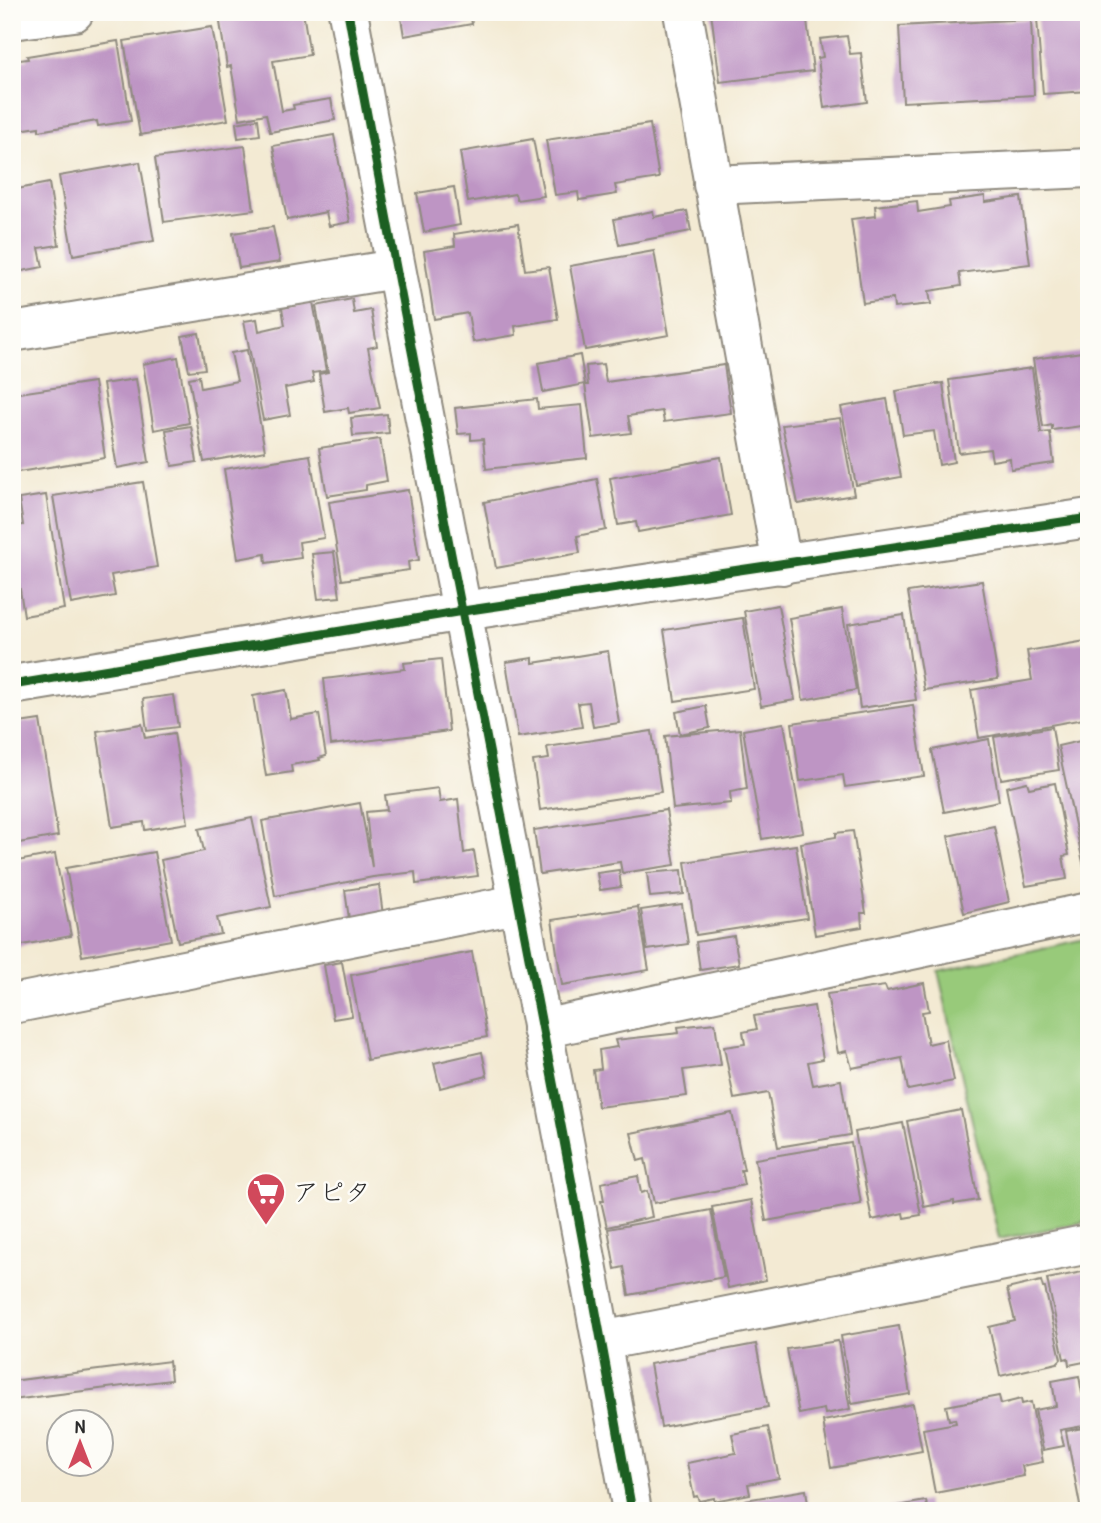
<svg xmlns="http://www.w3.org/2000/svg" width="1101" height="1523" viewBox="0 0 1101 1523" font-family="'Patrick Hand','Klee One',sans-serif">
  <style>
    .green { fill: #98ca7a; stroke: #627a52; stroke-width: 2 }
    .building { fill: #be95c4 }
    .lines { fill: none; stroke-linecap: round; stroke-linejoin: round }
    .minor-casing { stroke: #8f8a7f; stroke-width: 42 }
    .tertiary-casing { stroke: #8f8a7f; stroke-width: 42 }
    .minor { stroke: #fff; stroke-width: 38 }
    .tertiary { stroke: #fff; stroke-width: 38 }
    .cycleway-casing { stroke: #fdfcf7; stroke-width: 13 }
    .cycleway { stroke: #1b5e20; stroke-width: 9 }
    .labels { text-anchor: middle; stroke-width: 5; stroke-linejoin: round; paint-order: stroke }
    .poi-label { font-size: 26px; fill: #2b2b2b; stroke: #fdfcf7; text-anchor: start }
  </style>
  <rect width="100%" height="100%" fill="#fdfcf7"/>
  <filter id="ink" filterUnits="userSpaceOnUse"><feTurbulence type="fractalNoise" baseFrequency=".0143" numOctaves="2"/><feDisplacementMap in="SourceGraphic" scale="14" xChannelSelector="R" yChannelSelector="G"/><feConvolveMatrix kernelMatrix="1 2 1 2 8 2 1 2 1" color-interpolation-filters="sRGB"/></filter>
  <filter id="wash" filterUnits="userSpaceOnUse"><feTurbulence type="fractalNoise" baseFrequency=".00686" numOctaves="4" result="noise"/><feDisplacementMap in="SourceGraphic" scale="28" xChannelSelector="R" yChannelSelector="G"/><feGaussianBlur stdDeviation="1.57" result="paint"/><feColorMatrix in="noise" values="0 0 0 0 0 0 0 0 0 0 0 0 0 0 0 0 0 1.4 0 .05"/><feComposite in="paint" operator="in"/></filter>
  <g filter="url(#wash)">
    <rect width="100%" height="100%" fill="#f3ead3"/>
    <path class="green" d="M1089 938V1221L999 1239 938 971Z"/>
    <g id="blocks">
      <g class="building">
        <path d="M239 12H303L310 55 273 61 282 111 294 109 293 105 331 99 335 120 270 132 266 114 240 119 231 66 227 67 219 16Z"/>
        <path d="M400 12H470L472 24 404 36Z"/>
        <path d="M711 12H806L813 71 720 82Z"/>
        <path d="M924 12H1010V14L924 20Z"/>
        <path d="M1028 12H1063V14L1029 16Z"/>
        <path d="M1087 16 1089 91 1043 94 1037 19Z"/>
        <path d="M1031 19 1034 95 903 102 899 26Z"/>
        <path d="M212 27 228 120 140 135 124 41Z"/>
        <path d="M847 36 850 54 861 53 867 102 824 108 818 58 823 57 820 39Z"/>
        <path d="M118 41 131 121 98 126 97 121 39 131V127L12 131V61L28 59 27 56Z"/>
        <path d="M258 119 260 135 238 138 236 123Z"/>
        <path d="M650 124 659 178 615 185 617 194 579 200 578 192 555 195 546 140Z"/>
        <path d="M334 135 350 222 329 226 326 212 287 220 273 146Z"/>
        <path d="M533 139 544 196 517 200 515 194 468 202 460 152Z"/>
        <path d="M245 146 254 210 164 222 155 158Z"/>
        <path d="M140 162 154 241 73 255 59 176Z"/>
        <path d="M49 183 59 245 39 248 43 267 12 273V190Z"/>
        <path d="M454 187 460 225 424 232 417 193Z"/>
        <path d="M985 196V202L1021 197 1030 264 959 273 961 286 929 291 931 304 894 308 893 299 863 303 851 219 876 216 875 206 917 201 918 212 950 207 949 201Z"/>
        <path d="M653 211 654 217 687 211 691 231 619 245 614 219Z"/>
        <path d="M518 224 525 270 549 267 558 319 515 326 516 335 473 342 468 313 434 319 424 251 455 246 454 234Z"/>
        <path d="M273 227 280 262 239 268 233 233Z"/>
        <path d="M654 251 669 335 585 350 570 266Z"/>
        <path d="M352 299 354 313 371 310 377 346 368 348 380 408 349 413 348 408 325 412 319 374 328 372 316 306Z"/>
        <path d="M313 302 326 371 312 373 314 382 285 388 290 415 263 420 244 321 257 319 259 331 285 325 282 308Z"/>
        <path d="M199 333 205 369 189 371 182 336Z"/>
        <path d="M247 350 265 451 204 462 189 378 199 376 201 388 237 381 231 353Z"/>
        <path d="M1089 351V425L1052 430V425L1043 427 1033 359Z"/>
        <path d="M580 355 585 384 543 392 538 363Z"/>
        <path d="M178 357 189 423 154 430 143 364Z"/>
        <path d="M603 364 606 382 724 365 731 413 664 422 662 411 628 416 631 433 593 438 585 385H588L586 366Z"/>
        <path d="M1032 368 1041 433 1050 432 1054 463 1011 469 1010 458 992 461 990 449 959 453 949 380Z"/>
        <path d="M136 379 149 462 117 468 103 384Z"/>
        <path d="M94 382 105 458 12 473V394Z"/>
        <path d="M943 383 954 462 939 465 934 431 903 435 896 391Z"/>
        <path d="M537 399 538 409 582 405 587 458 486 469 483 439 471 440V433L458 434 455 408Z"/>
        <path d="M887 399 901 477 856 485 841 407Z"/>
        <path d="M387 414 389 433 353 436 351 418Z"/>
        <path d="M840 418 854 495 798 504 782 425Z"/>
        <path d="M191 426 197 462 172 466 166 430Z"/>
        <path d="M380 439 387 481 366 485V490L327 496 319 448Z"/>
        <path d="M310 455 324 538 299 542 301 558 266 563 265 554 238 559 224 469Z"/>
        <path d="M721 457 731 515 638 532 636 522 618 525 610 478Z"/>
        <path d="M597 479 606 530 577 536 580 553 496 568 484 502Z"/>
        <path d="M143 482 157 567 111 575 115 596 71 604 53 496Z"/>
        <path d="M408 490 419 560 408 562 409 570 342 580 329 502Z"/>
        <path d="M46 495 64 609 24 616 19 583 12 584V526L23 525 19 499Z"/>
        <path d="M334 552 340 597 318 599 312 554Z"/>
        <path d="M982 581 998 679 924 690 908 592Z"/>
        <path d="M778 605 795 700 761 706 744 611Z"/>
        <path d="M842 609 856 690 803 700 789 618Z"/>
        <path d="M904 615 916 700 860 708 848 624Z"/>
        <path d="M743 618 754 689 675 701 664 630Z"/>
        <path d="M1086 641 1089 658V718L979 738 971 690 1032 680 1027 651Z"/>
        <path d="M608 651 619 723 593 727 589 702 578 703 582 727 518 737 506 662 533 658V663Z"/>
        <path d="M441 659 449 731 331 745 324 679 405 669 404 663Z"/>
        <path d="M286 690 291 719 319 714 326 756 319 758 320 760 291 765 292 772 266 776 253 696Z"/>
        <path d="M173 695 178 727 147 731 143 699Z"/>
        <path d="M913 705 924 776 845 787 843 775 800 781 792 723Z"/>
        <path d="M706 706 710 728 680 734 676 712Z"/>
        <path d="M40 720 58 836 19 843 12 805V724Z"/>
        <path d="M784 723 803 832 762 839 743 730Z"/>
        <path d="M142 724 145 738 174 733 188 823 145 830 144 822 112 827 97 731Z"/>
        <path d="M1052 727 1059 770 1001 779 994 737Z"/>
        <path d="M740 729 747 789 730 792 731 803 673 809 665 736Z"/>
        <path d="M652 731 661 792 540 810 533 761 549 759 547 747Z"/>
        <path d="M989 739 999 801 944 812 932 750Z"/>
        <path d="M1089 739V866L1084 867 1058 746Z"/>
        <path d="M1027 782 1029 788 1055 783 1069 855 1063 856 1067 879 1026 886 1006 787Z"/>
        <path d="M438 788 440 802 458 799 464 853 474 851 478 876 416 884 415 872 373 877 275 896 262 821 360 803 372 867 366 812 387 810 385 795Z"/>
        <path d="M666 810 675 865 622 873 620 862 540 874 534 830Z"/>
        <path d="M252 818 271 907 217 918 221 934 178 942 161 860 204 851 199 829Z"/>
        <path d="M994 826 1009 902 964 913 948 836Z"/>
        <path d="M853 831 866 913H861L862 927 815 935 801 843 836 837V833Z"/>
        <path d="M796 845 807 918 696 935 685 862Z"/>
        <path d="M154 852 171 940 82 956 66 868Z"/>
        <path d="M55 854 71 936 12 947V862Z"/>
        <path d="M619 870 621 887 600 890 597 873Z"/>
        <path d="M682 870 684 894 650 897 647 873Z"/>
        <path d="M379 885 383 915 349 919 345 890Z"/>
        <path d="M682 904 688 944 647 950 641 910Z"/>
        <path d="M638 907 649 970 562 985 552 920Z"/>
        <path d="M734 936 739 964 700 970 696 942Z"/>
        <path d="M472 952 487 1037 367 1060 351 975Z"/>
        <path d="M342 962 352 1016 333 1019 324 965Z"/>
        <path d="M924 983 929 1011 922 1012 928 1044 946 1040 954 1081 908 1090 902 1058 852 1068 847 1051 838 1053 827 994 885 986 887 991Z"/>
        <path d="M814 1006 823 1059 808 1062 813 1085 841 1080 850 1135 778 1147 768 1093 734 1099 724 1047 745 1044 743 1032 757 1029 754 1016Z"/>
        <path d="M715 1023 721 1065 683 1070 687 1096 598 1107 593 1070 601 1069 599 1050 617 1047 615 1040 679 1033 678 1027Z"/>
        <path d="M482 1052 487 1076 440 1088 434 1063Z"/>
        <path d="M961 1110 978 1200 954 1204V1201L924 1207 907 1121Z"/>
        <path d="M732 1113 744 1170H741L744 1185 654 1203 645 1159 638 1161 631 1133Z"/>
        <path d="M903 1123 921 1215 904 1218 903 1213 872 1220 855 1132Z"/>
        <path d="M851 1143 861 1204 766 1221 755 1159Z"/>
        <path d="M638 1176 641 1193 647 1191 652 1217 607 1227 601 1201H604L601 1183Z"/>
        <path d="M751 1200 766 1280 728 1288 712 1207Z"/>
        <path d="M711 1210 724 1277 629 1295 624 1267 615 1269 608 1229Z"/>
        <path d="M1087 1271 1089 1361 1069 1365 1068 1358 1064 1359 1047 1279Z"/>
        <path d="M1041 1281 1043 1288H1045L1061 1359 1057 1363 1000 1376 989 1327 1015 1321 1007 1289Z"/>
        <path d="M899 1326 910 1394 852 1404 841 1336Z"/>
        <path d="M838 1341 850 1409 825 1414 824 1409 799 1414 787 1349Z"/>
        <path d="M756 1344 768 1407 661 1427 650 1364Z"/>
        <path d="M169 1361 171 1380 12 1400V1381Z"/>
        <path d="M1079 1376 1082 1393 1089 1391V1425L1060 1430 1064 1446 1043 1450 1035 1410 1056 1406 1052 1381Z"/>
        <path d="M999 1396 1001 1404 1021 1399 1022 1404 1031 1402 1043 1462 1022 1466 1024 1476 935 1493 923 1429 956 1423 955 1419 949 1420 946 1406Z"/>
        <path d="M913 1404 922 1451 831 1468 823 1421Z"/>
        <path d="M768 1427 779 1478 748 1484 750 1494 714 1501V1498L699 1501 697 1496 694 1497 687 1463 736 1453 732 1434Z"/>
        <path d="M1089 1427V1511H1081L1066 1431Z"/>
        <path d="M806 1490 809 1511H747L745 1500Z"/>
        <path d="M926 1501 928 1511H881V1509Z"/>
      </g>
    </g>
  </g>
  <g filter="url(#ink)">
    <use href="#blocks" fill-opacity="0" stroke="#8f8a7f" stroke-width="2"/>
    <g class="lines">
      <g class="minor-casing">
        <g id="minor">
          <path d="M348 12C440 512 543 1010 632 1511"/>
          <path d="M683 12 782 565"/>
          <path d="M12 20 74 12"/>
          <path d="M713 185 1089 168"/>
          <path d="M12 332 395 269"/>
          <path d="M12 1004 517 904"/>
          <path d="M542 1029 1089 912"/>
          <path d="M602 1341 1089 1244"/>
        </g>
      </g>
      <g class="tertiary-casing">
        <path id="tertiary" d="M12 685 463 611 1089 518"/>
      </g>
      <use href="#minor" class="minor"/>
      <use href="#tertiary" class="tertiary"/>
      <g class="cycleway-casing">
        <g id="cycleway">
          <path d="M348 12C440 512 543 1010 632 1511"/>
          <path d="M12 685 463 611 1089 518"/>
        </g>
      </g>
      <use href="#cycleway" class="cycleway"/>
    </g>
  </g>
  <defs>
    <g id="supermarket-pin" transform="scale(2.0125)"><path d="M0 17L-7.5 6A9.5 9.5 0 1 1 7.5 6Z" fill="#d1495b" stroke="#fdfcf7"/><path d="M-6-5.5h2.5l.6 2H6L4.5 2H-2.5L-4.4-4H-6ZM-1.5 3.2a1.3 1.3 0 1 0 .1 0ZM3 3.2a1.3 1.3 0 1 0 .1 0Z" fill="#fff"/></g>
  </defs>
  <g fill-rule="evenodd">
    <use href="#supermarket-pin" x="266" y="1192"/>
  </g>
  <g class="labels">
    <g class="poi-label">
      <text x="293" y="1201">アピタ</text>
    </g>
  </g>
  <rect width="1101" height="1523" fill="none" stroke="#fdfcf7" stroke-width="42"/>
  <g transform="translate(80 1443)"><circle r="33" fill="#fdfcf7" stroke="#a9a8a5" stroke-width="2"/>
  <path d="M0-5L12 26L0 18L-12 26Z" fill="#d1495b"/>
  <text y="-10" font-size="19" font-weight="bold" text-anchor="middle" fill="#2b2b2b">N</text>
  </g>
</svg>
